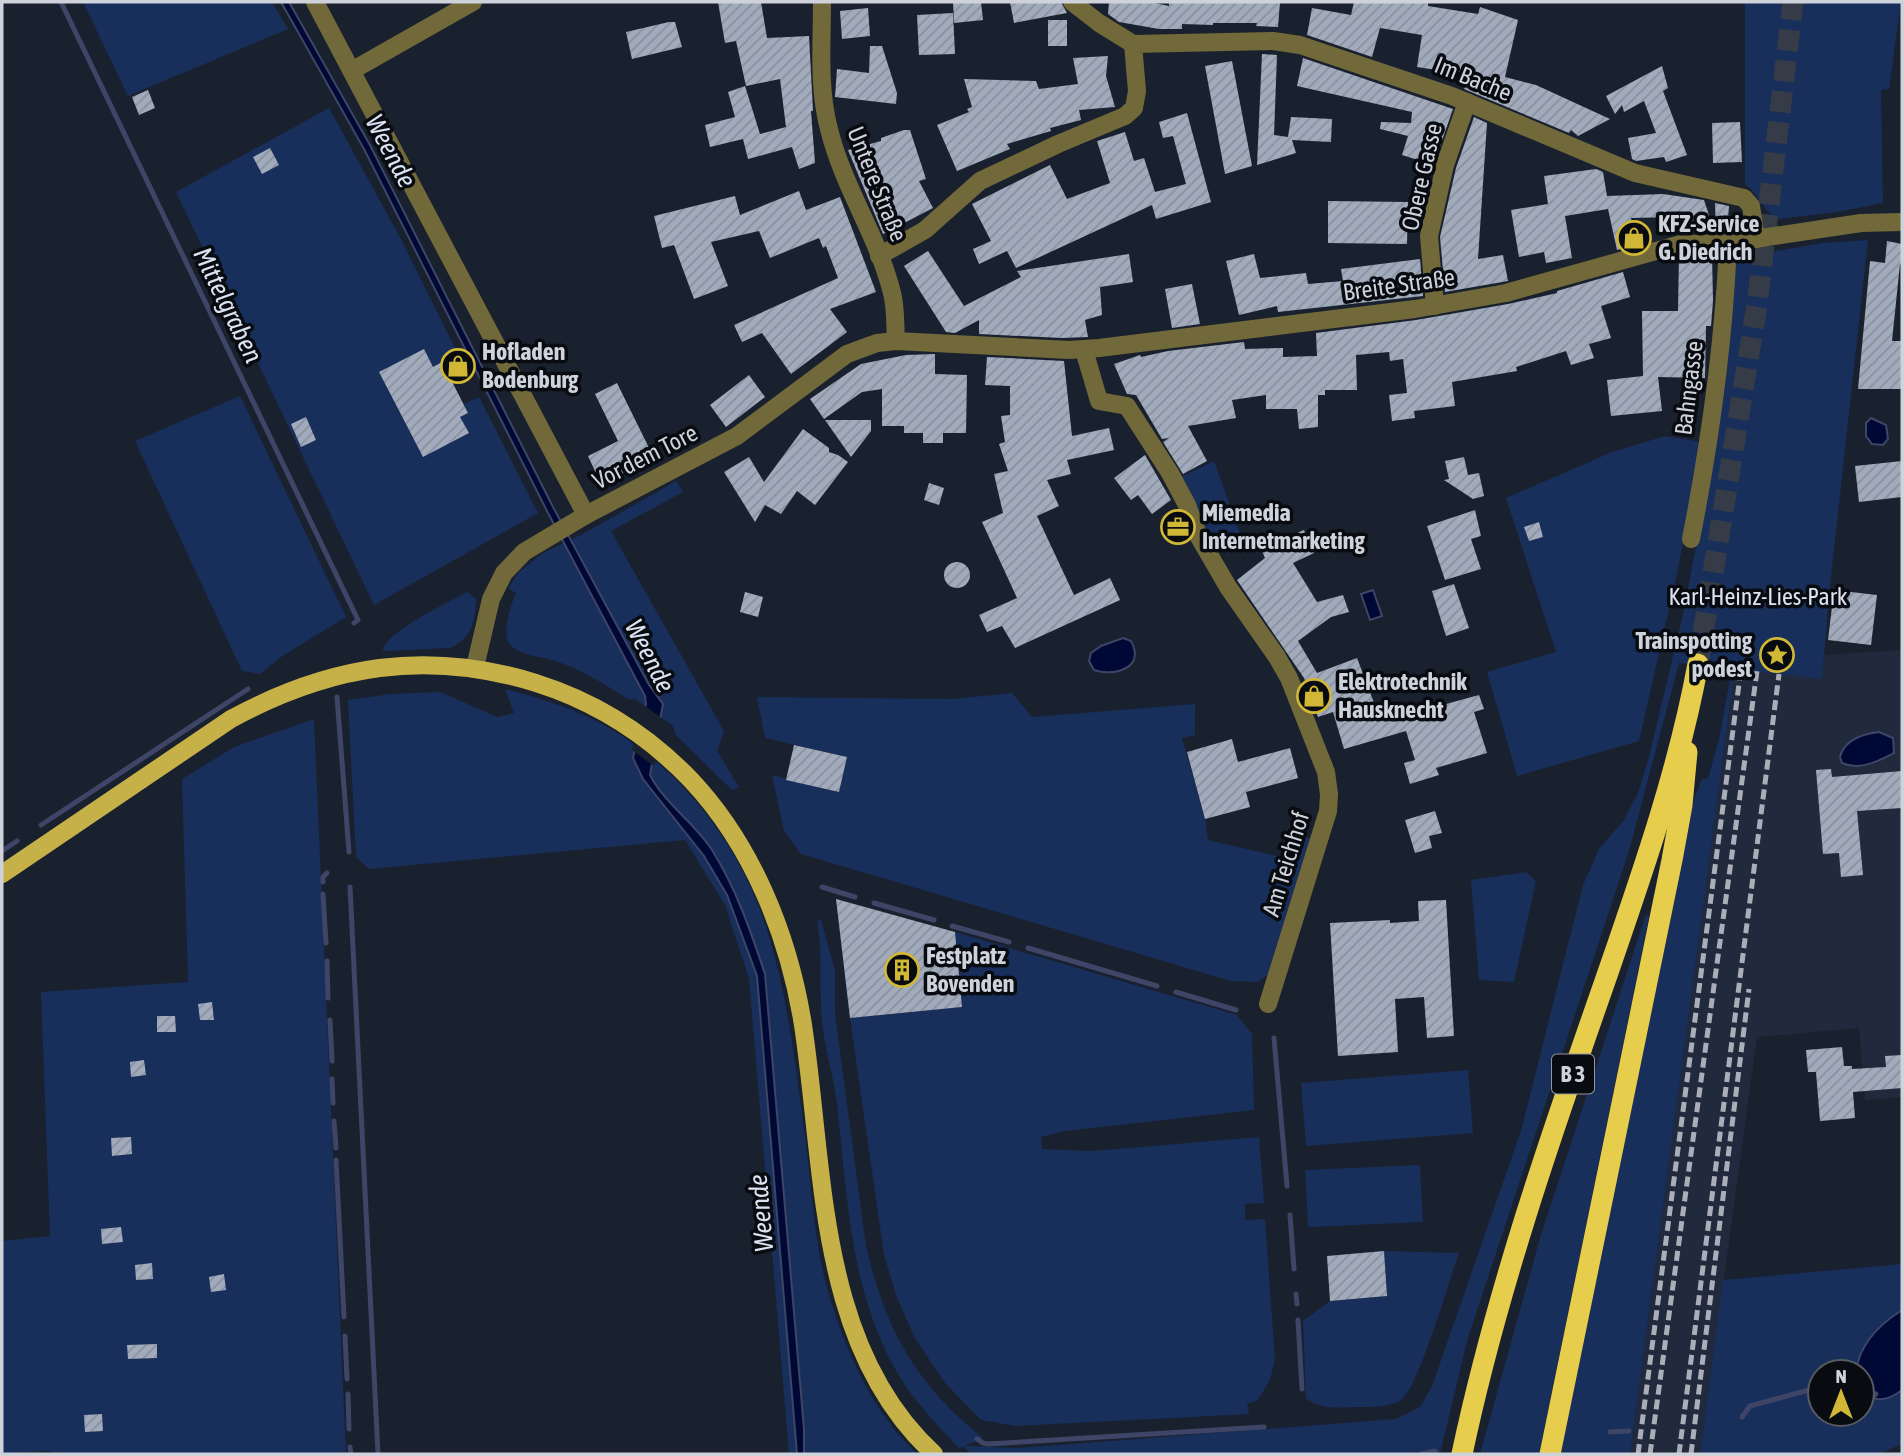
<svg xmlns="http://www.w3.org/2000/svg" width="1904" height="1456" viewBox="0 0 1904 1456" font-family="'Asap Condensed',sans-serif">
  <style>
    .built { fill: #212a3c }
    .green { fill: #182e5b; fill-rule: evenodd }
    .water { fill: #000935; stroke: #3e4567; stroke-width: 2 }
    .pier { fill: #1a212e }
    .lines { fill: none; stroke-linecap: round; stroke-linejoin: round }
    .stream { stroke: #3e4567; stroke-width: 5 }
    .building { fill: url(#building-hatch) }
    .highway-tunnel { stroke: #353c48; stroke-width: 21; stroke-dasharray: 21 10; stroke-linecap: butt }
    .minor { stroke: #72693a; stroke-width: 18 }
    .major { stroke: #c6b148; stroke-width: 18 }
    .highway { stroke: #e7cd4c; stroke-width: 21 }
    .rail { stroke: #aaaeb8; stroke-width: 5; stroke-dasharray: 10 5; stroke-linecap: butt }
    .labels { text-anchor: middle; stroke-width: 7; stroke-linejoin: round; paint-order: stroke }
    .shield { fill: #080b10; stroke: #93969e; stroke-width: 2 }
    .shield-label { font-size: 23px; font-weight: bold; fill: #ced2db }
    .street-label { font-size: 24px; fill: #ced2db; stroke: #080b10 }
    .poi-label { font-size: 24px; font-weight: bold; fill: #ced2db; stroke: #080b10; text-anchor: start }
    .park-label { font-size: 24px; fill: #dce4f4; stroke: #080b10 }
    .water-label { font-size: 26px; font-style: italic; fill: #dae3f3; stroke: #080b10 }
  </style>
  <defs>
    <pattern id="building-hatch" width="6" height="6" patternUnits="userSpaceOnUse" patternTransform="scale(1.75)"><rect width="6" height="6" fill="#a2abbc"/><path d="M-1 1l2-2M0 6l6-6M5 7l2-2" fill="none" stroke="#89909e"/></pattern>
  </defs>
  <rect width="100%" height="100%" fill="#1a212e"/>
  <path class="built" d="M1902 650V1097L1865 1100 1859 1028 1757 1037 1700 1454H1630L1734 674 1739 669 1822 678 1824 655Z"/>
  <g class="green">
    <path d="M83 2H272L288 29 128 96Z"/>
    <path d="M1745 2H1901L1889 89 1881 90 1883 203 1837 212 1778 219C1763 212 1759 194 1745 184Z"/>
    <path d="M329 108 401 239 458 354 388 390 414 440 468 413 464 404 479 397 538 513 374 605 176 192Z"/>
    <path d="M1868 240 1830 586 1822 679 1679 663 1629 851 1467 1341 1440 1454H971L963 1446 960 1449C936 1424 911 1398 894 1367 850 1287 847 1194 837 1104 833 1072 821 1037 821 1005 820 975 822 950 817 921L821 920 835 970V1014L866 1246C886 1331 915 1383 983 1438L965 1446 1019 1448 1396 1419 1420 1407 1432 1386 1521 1131 1583 885 1599 849 1624 820 1638 793 1649 757 1684 610 1705 498 1736 258 1822 243Z"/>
    <path d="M240 396 346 617 281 657 260 674 242 671 135 441Z"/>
    <path d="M1665 436 1702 442 1677 574 1639 741 1517 776 1487 672 1556 652 1506 498 1612 452Z"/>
    <path d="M1214 461 1243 542 1223 549 1214 548 1208 539 1181 477Z"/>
    <path d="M676 481 683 492 611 531 724 731 717 751 739 787 732 790 676 735 673 726 634 698 630 700C605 685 580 668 552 660 540 656 514 655 508 641 503 627 511 605 516 593L508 588 519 572 543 553 583 534Z"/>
    <path d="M467 592 476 599C476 619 471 640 450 648L383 651C386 631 448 603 467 592Z"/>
    <path d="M1731 674H1734L1630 1454H1559L1684 846 1694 799 1702 779H1708L1719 739Z"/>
    <path d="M505 689C541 698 576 709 609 728 684 771 743 850 768 933 788 999 796 1067 805 1136 812 1189 814 1247 830 1298 842 1338 863 1389 889 1422 897 1434 907 1444 917 1454H789L749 978 725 905 685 840 369 869 356 857 348 700 391 694 440 692 498 717 514 713Z"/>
    <path d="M1012 693 1032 717 1195 704V735L1182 738 1205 819 1208 840 1294 860 1303 836 1312 839 1270 973 1258 982 1231 981 801 854 784 831 772 775 839 792 847 757 765 738 757 697 952 699Z"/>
    <path d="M314 719 346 1454H60L47 1451 2 1454V1241L50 1236 41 992 188 982 182 779 234 747Z"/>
    <path d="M1526 872 1536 881 1514 982 1479 980 1471 880Z"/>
    <path d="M1646 914 1649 917 1539 1454H1480L1540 1238Z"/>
    <path d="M955 932 1237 1015 1252 1034 1254 1110 1065 1131 1041 1137 1042 1149 1092 1151 1259 1137 1264 1203 1245 1204V1220L1265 1219 1275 1360 1270 1380 1258 1400 1247 1404 1249 1414 1016 1426 981 1420 945 1383 915 1338 897 1298 884 1255 850 1018 962 1007Z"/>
    <path d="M1468 1070 1473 1133 1306 1146 1301 1083Z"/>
    <path d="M1420 1165 1423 1222 1308 1227 1305 1170Z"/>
    <path d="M1384 1251 1459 1253C1450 1277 1418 1390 1401 1400 1389 1408 1367 1407 1353 1407 1336 1408 1320 1409 1306 1398L1303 1321 1330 1301 1387 1296Z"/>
    <path d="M1902 1264V1444L1879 1454H1700L1723 1280ZM1820 1372H1862V1414H1820Z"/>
  </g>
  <g class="water">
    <path d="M281 2H289L371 147 553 507 649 685 663 704 650 775C664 803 695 823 712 850 736 888 751 932 765 974L804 1429V1454H797L757 976 727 895 704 856 643 779 633 758 646 704 645 696 547 511 364 149Z"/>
    <path d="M1871 418 1886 425 1888 439 1883 445 1872 444 1866 436V423Z"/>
    <path d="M1373 590 1382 616 1370 620 1361 594Z"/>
    <path d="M1123 638 1131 641C1146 668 1114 677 1094 670L1089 661 1091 653 1101 646Z"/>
    <path d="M1879 732 1893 738 1894 753C1878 761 1860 771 1842 763L1840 757C1844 740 1863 734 1879 732Z"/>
    <path d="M1902 1310V1390C1889 1400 1877 1403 1862 1393V1372H1856C1859 1344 1880 1324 1902 1310Z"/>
  </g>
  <path class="pier" d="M642 704 663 719 654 766 632 750Z"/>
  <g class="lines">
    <g class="stream">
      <path d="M61 2 358 620 354 623"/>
      <path d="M337 697 349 852"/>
      <path d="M41 825 248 689"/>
      <path d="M2 851 17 841"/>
      <path d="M323 882V877L327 873"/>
      <path d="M350 887 378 1454"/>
      <path d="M822 887 855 897"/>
      <path d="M323 894 326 943"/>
      <path d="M874 903 934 920"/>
      <path d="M952 926 1009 942"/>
      <path d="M1028 948 1157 986"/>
      <path d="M327 961 328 998"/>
      <path d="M1176 992 1236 1010"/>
      <path d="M330 1020 332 1061"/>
      <path d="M1274 1038 1287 1186"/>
      <path d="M332 1079 333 1103"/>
      <path d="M334 1121 336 1148"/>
      <path d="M336 1160 344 1317"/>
      <path d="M1290 1215 1294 1269"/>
      <path d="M1296 1294 1297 1304"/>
      <path d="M1298 1320 1302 1389"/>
      <path d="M345 1336 347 1379"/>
      <path d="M348 1394 349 1429"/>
      <path d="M1866 1403 1876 1394"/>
      <path d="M1742 1417 1750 1406 1820 1387"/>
      <path d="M1610 1432 1629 1431"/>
      <path d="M977 1439 983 1443 988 1444 1264 1427"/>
      <path d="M350 1447 351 1454"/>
      <path d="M1422 1454 1435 1451"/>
    </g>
  </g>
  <g class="building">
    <path d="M718 2H761L767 38 809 36 813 111H811L815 163 799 169 792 147 748 159 743 139 710 147 705 125 735 117 728 92 745 86 760 134 786 127 780 79 746 86 736 41 725 43Z"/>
    <path d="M953 2H981L983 20 954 23Z"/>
    <path d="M1010 2H1061L1067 13 1014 23Z"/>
    <path d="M1109 2H1150L1169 6V2H1280L1278 27 1256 26 1257 23H1213V25L1182 24V29H1159L1119 22 1108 14Z"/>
    <path d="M1354 2H1428V6L1478 14 1480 7 1518 20 1505 77 1536 85 1610 119 1578 136 1571 130 1569 133 1464 89 1469 75 1417 67 1422 35 1380 28 1372 57 1307 35 1312 8 1351 15Z"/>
    <path d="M868 8 870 36 842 39 840 11Z"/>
    <path d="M953 13 955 54 919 55 917 15Z"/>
    <rect x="1048" y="20" width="19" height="26"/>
    <path d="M669 22H675L682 47 632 59 626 32Z"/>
    <path d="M870 46H882L897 93 896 104 835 97 837 69 869 73Z"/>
    <path d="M1262 54 1277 55 1274 135 1288 137 1291 117 1332 119 1331 142 1292 140 1296 153 1257 165Z"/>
    <path d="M1108 56 1106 76 1115 107 1079 110 1081 120 1050 128 1051 131 1007 144 1010 149 957 171 937 125 969 112 967 109 972 107 964 79 1036 81 1039 89 1078 84 1073 58Z"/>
    <path d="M1303 58 1453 109 1438 152 1423 147 1418 160 1402 155 1408 136 1380 129 1381 122 1411 123 1412 112 1297 86Z"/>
    <path d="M1232 61 1252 166 1225 174 1205 66Z"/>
    <path d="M1662 66 1668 88 1663 91 1687 155 1666 162 1664 157 1636 161 1632 159 1628 138 1656 133 1644 101 1624 112 1622 105 1615 114 1606 96Z"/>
    <path d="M148 90 155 108 139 115 132 97Z"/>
    <path d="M1187 113 1211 202 1156 219 1152 205 1016 268 1007 251 979 264 973 249 991 241 972 204 1050 165 1067 199 1110 183 1097 141 1125 132 1134 161 1144 158 1155 192 1186 184 1173 136 1163 138 1159 122Z"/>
    <path d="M1474 117 1487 123 1478 259 1503 255 1508 281 1445 292 1440 237 1456 168Z"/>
    <path d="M1740 122 1742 162 1713 163 1712 123Z"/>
    <path d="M904 130H910L926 179 919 181 933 208 883 234 848 150 881 141V138Z"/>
    <path d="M270 148 279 165 262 174 253 157Z"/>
    <path d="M1596 169 1603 172 1607 196 1663 194 1704 200 1712 224V232L1679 233 1680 229H1677L1678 217 1631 218 1636 245 1617 250 1608 209 1565 216 1572 258 1546 263 1544 252 1519 257 1511 210 1548 204 1544 176Z"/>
    <path d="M799 191 806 210 840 197 876 292 830 309 847 332 791 374 762 333 742 342 734 325 838 278 826 246 823 248 819 238 770 258 759 231 711 242 728 286 694 299 674 245 662 248 654 216 735 196 740 215Z"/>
    <path d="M1328 201 1408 202 1407 244 1328 243Z"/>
    <path d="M1715 203 1729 206 1727 232H1716Z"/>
    <path d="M1887 241 1902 244V265L1900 264 1892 341H1902V389H1858L1870 261 1885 263Z"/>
    <path d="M928 251 964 306 1021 277 1017 271 1129 254 1133 282 1100 287 1102 315 1085 320 1088 337 1062 338 979 334V320L955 333 946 332 904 266Z"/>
    <path d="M1254 254 1260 278 1306 273 1308 284 1343 281 1341 269 1420 259 1423 296 1278 312 1277 306 1239 315 1226 261Z"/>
    <path d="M1712 255 1713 301 1711 326H1706L1705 378 1658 377 1662 411 1611 416 1607 380 1643 376 1642 311H1678L1679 256Z"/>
    <path d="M1623 272 1630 297 1601 306 1611 338 1589 344 1594 358 1571 365 1566 351 1516 367 1517 371 1452 382 1455 406 1414 411 1415 418 1392 421 1389 395 1407 393 1403 359 1390 361 1389 352 1356 355 1357 390H1325V395H1318V427L1299 429 1297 409H1266V395L1232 400 1236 418 1188 426 1207 461 1183 474 1163 442 1169 438 1162 439 1136 395 1127 394 1114 364 1140 355 1141 357 1168 351 1244 342 1245 349 1283 348V357L1317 356 1316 333 1416 320 1508 304 1557 293V291Z"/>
    <path d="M1192 284 1200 324 1172 328 1165 289Z"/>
    <path d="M424 349 433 367 442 362 468 413 460 417 469 433 423 457 379 372Z"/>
    <path d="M935 354V374L967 375 966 433H943V443H923V433H904V426H882V389L862 392 824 419 810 399 861 364 906 355Z"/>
    <path d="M987 357 1064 361 1072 436 1109 428 1114 450 1067 460 1071 474 1047 480 1059 506 1037 516 1074 595 1110 578 1120 600 1015 648 1002 626 987 632 979 615 1017 598 982 522 1003 513 994 474 1008 471 999 444 1005 442 1001 416 1010 415V386L985 385Z"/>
    <path d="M749 375 765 397 726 427 710 405Z"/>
    <path d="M617 383 654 458 601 484 588 456 618 441 595 394Z"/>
    <path d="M306 417 316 440 301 447 291 424Z"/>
    <path d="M825 420H871V431L851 457Z"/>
    <path d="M803 429 829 448V452L838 455 848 462 815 505 797 491 781 514 765 505 755 522 724 472 749 457 764 482Z"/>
    <path d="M1145 455 1171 500 1152 514 1138 495 1131 500 1114 478Z"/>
    <path d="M1464 457 1468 475 1479 473 1484 496 1473 499 1444 480 1449 479 1445 461Z"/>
    <path d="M1902 461V497L1859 502 1855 466Z"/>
    <path d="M929 483 944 488 939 505 924 500Z"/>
    <path d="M1475 510 1481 536 1471 539 1481 569 1445 580 1427 526Z"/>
    <path d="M1539 522 1543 537 1529 541 1524 527Z"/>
    <path d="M1304 530 1314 553 1293 563 1317 602 1343 595 1349 612 1331 617 1298 641 1317 673 1357 658 1379 716 1391 715 1423 706 1424 710 1479 695 1484 709 1474 712 1487 753 1436 768 1439 775 1410 784 1404 763 1415 760 1406 731 1344 749 1333 712 1318 717 1304 678 1237 580 1265 558 1261 549Z"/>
    <circle cx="957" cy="575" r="13"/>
    <path d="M1454 584 1469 628 1446 636 1432 591Z"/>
    <path d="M1834 590 1877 595 1871 645 1828 640Z"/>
    <path d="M745 592 763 597 758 617 740 612Z"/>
    <path d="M1232 739 1238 762 1290 748 1298 778 1246 792 1250 807 1205 819 1187 752Z"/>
    <path d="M794 745 847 757 839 792 786 780Z"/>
    <path d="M1831 769 1832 777 1902 771V808L1857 811 1863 875 1841 877 1839 853 1823 854 1816 770Z"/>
    <path d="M1435 811 1442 833 1429 836 1432 848 1415 853 1405 820Z"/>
    <path d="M836 899 955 932 962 1007 850 1018Z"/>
    <path d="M1446 900 1454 1036 1427 1038 1424 997 1395 999 1398 1052 1338 1056 1330 923 1390 920V923L1419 921 1418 901Z"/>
    <path d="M212 1002 214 1020H200L198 1004Z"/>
    <path d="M157 1016H175L176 1032H157Z"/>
    <path d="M1842 1047 1844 1066H1852V1069L1886 1067 1885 1056 1902 1055V1088L1853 1092 1855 1118 1820 1121 1816 1072H1808L1806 1050Z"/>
    <path d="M144 1060 146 1075 131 1077 130 1062Z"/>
    <path d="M131 1137 132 1154 112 1156 111 1138Z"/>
    <path d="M121 1227 123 1242 102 1244 101 1229Z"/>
    <path d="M1384 1251 1387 1296 1330 1301 1327 1256Z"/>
    <path d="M152 1263 153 1279 136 1280 135 1265Z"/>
    <path d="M224 1274 226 1290 211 1292 209 1277Z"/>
    <path d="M157 1344V1358L128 1359 127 1345Z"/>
    <path d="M102 1414 103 1431 85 1432 84 1415Z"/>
  </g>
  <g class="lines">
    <path class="highway-tunnel" d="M1698 664 1757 305 1793 2"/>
    <g class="minor">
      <path d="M315 2 586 515"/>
      <path d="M822 2C822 44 818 88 829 129 843 187 878 236 892 293 896 308 895 326 896 341"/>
      <path d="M1072 2 1099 23 1133 44"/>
      <path d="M353 70 473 2"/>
      <path d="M879 256 925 230 980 181 1058 144 1125 116 1134 108 1137 91 1133 44 1273 41 1300 45 1452 96 1635 173 1744 198 1751 206 1756 239"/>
      <path d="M1435 306 1429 236 1445 165 1467 102"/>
      <path d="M1084 350 1099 401 1127 406 1170 473 1187 505 1199 537 1228 587 1277 657 1289 678 1326 772 1329 794 1328 811 1268 1004"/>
      <path d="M1691 539C1710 442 1724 342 1728 243"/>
      <path d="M475 667 491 599 504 573 524 552 586 515 737 436 847 354 877 343 896 341 1069 350 1099 348 1415 309 1506 293 1681 244 1728 243 1861 223 1902 222"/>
    </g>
    <path class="major" d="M2 874 231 719C330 665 427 649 536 683 596 702 647 734 691 780 753 846 789 937 803 1025 825 1170 817 1347 934 1454"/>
    <g class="highway">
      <path d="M1462 1454C1496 1294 1550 1138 1604 984 1640 880 1678 773 1698 664"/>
      <path d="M1550 1454 1672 860 1682 805 1687 752"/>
    </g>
    <g class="rail">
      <path d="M1638 1454 1741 669"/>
      <path d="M1650 1454 1757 671"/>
      <path d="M1679 1454 1779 674"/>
      <path d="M1691 1454 1749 989"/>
    </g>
  </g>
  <defs>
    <g id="shop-ring" transform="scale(1.75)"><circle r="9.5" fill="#080b10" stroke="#d0b736" stroke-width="1.5"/><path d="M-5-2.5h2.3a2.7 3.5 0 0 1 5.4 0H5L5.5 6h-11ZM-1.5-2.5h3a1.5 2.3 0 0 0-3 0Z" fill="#d0b736"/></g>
    <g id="office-ring" transform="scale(1.75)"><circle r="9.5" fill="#080b10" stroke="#d0b736" stroke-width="1.5"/><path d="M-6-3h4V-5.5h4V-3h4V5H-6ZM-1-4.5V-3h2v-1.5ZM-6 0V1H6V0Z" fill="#d0b736"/></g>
    <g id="sight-ring" transform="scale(1.75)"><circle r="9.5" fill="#080b10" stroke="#d0b736" stroke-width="1.5"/><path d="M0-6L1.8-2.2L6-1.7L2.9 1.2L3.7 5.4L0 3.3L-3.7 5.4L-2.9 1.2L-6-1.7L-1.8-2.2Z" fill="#d0b736"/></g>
    <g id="building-ring" transform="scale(1.75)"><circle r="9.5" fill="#080b10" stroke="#d0b736" stroke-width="1.5"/><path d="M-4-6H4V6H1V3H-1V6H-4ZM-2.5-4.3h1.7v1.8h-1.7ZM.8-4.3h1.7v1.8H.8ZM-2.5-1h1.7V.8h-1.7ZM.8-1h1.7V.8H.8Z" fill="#d0b736"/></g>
  </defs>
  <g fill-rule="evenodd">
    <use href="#shop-ring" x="1634" y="238"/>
    <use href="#shop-ring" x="458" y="366"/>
    <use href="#office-ring" x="1178" y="527"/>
    <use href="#sight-ring" x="1777" y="655"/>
    <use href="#shop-ring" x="1314" y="696"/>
    <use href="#building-ring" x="902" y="970"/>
  </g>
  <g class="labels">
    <rect class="shield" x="1552" y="1054.5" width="42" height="39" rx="5"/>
    <g class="shield-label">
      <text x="1573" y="1082">B 3</text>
    </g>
    <g class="street-label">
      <text transform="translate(1473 79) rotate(22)" y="8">Im Bache</text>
      <text transform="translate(1422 177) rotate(-77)" y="8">Obere Gasse</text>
      <text transform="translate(877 184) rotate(68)" y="8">Untere Straße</text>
      <text transform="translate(1399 285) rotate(-8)" y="8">Breite Straße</text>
      <text transform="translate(1689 388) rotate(-83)" y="8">Bahngasse</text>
      <text transform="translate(645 457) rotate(-27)" y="8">Vor dem Tore</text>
      <text transform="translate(1286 864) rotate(-73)" y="8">Am Teichhof</text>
    </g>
    <g class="poi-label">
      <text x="1658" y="232">KFZ-Service<tspan x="1658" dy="28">G. Diedrich</tspan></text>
      <text x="482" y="360">Hofladen<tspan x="482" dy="28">Bodenburg</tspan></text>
      <text x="1202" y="521">Miemedia<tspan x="1202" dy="28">Internetmarketing</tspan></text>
      <text x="1752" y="649" text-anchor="end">Trainspotting<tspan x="1752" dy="28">podest</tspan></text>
      <text x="1338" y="690">Elektrotechnik<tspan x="1338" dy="28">Hausknecht</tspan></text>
      <text x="926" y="964">Festplatz<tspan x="926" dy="28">Bovenden</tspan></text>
    </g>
    <g class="park-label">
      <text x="1758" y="605">Karl-Heinz-Lies-Park</text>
    </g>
    <g class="water-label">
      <text transform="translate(391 151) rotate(62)" y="9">Weende</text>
      <text transform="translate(228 305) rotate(64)" y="9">Mittelgraben</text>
      <text transform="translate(650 656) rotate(63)" y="9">Weende</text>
      <text transform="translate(761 1213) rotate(-95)" y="9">Weende</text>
    </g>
  </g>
  <rect width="1904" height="1456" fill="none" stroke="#ced2db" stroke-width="7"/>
  <g transform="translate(1841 1393)"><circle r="33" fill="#080b10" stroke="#575b61" stroke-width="2"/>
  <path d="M0-5L12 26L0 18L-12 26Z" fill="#d0b736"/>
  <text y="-10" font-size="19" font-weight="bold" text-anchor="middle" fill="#ced2db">N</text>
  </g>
</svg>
